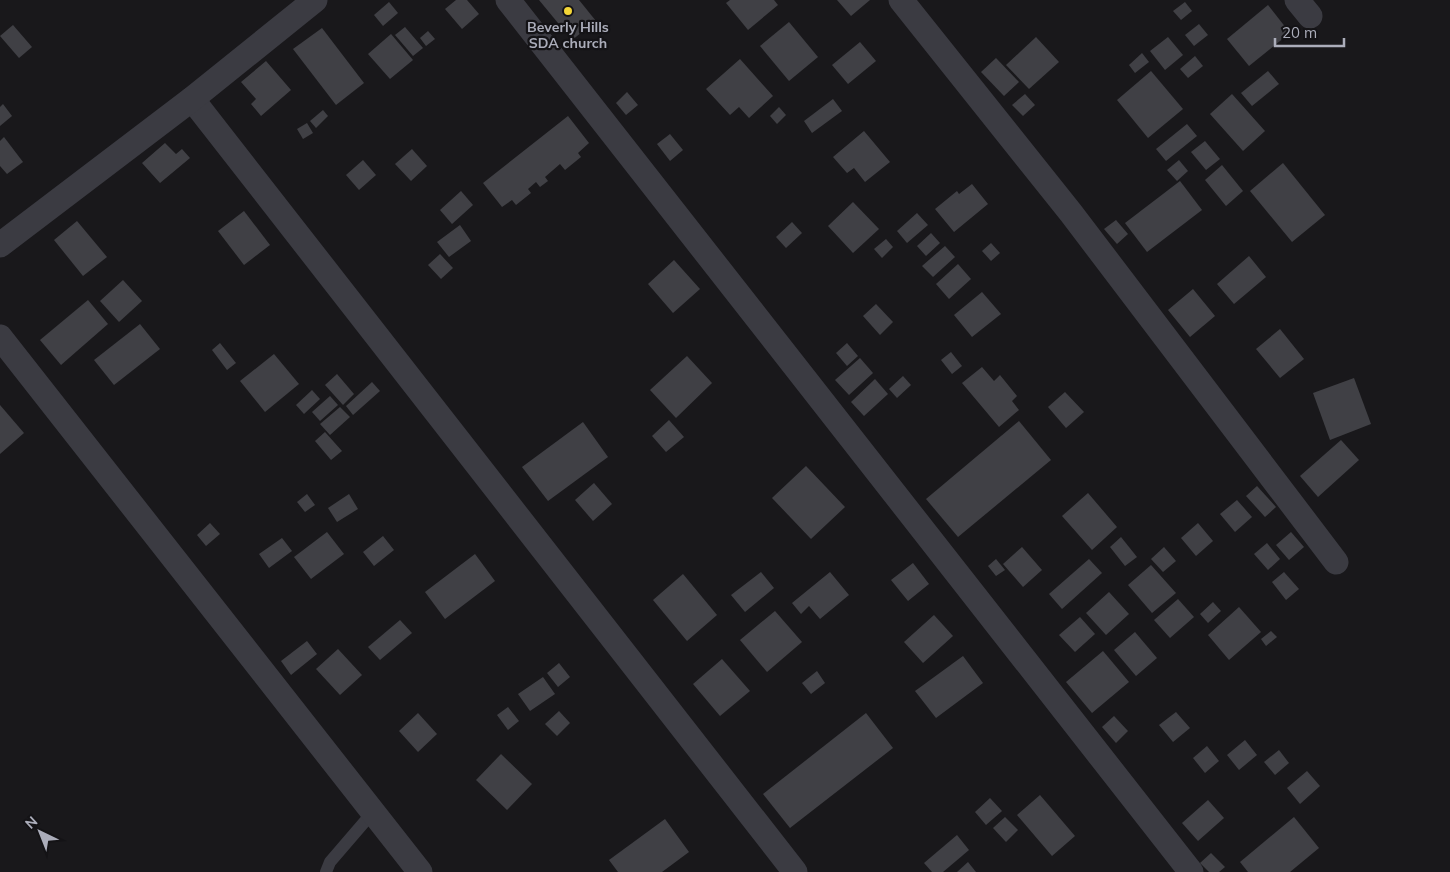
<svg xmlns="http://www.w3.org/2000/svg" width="1450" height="872" viewBox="0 0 1450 872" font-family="Mulish,sans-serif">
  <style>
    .building { fill: #404045 }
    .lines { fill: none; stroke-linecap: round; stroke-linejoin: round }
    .lane { stroke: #3b3b42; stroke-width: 12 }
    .street { stroke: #3b3b42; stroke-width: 25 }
    .poi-dot { fill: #f4d637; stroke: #141316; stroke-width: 2 }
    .labels { text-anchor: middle; stroke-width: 4.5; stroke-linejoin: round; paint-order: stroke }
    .poi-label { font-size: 14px; font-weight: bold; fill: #abadba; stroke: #141316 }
  </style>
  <rect width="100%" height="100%" fill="#19181b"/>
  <g class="building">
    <path d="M456 0H467L479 14 462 29 445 9Z"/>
    <path d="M539 0H579L596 21 572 40Z"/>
    <path d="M730 0H774L778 5 748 30 726 3Z"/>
    <path d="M837 0H870L851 16Z"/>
    <path d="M389 2 398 13 383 26 374 15Z"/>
    <path d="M1185 2 1192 11 1181 20 1173 11Z"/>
    <path d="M1268 5 1290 33 1249 66 1227 39Z"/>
    <path d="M789 22 818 57 789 81 760 46Z"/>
    <path d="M1199 24 1208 35 1194 46 1185 35Z"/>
    <path d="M13 25 32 47 19 58 0 36Z"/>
    <path d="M405 27 423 48 413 56 395 35Z"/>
    <path d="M322 28 364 83 336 105 293 49Z"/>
    <path d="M428 31 435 39 426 46 420 38Z"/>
    <path d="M391 34 413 60 390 79 368 54Z"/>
    <path d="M1036 37 1059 62 1029 89 1006 65Z"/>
    <path d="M1168 37 1183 55 1165 70 1150 51Z"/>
    <path d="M860 42 876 61 848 84 832 65Z"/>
    <path d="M1142 53 1149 62 1135 73 1129 65Z"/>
    <path d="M1195 56 1203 66 1188 78 1180 69Z"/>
    <path d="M996 58 1019 82 1004 96 981 72Z"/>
    <path d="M740 59 773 96 749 118 739 107 730 115 706 89Z"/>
    <path d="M266 61 291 90 261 116 251 104 256 99 241 82Z"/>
    <path d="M1151 71 1183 109 1148 138 1117 100Z"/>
    <path d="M1268 71 1279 84 1252 106 1241 93Z"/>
    <path d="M627 92 638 105 626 115 616 103Z"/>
    <path d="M1025 94 1035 105 1023 116 1012 105Z"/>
    <path d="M1232 94 1265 131 1243 151 1210 114Z"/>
    <path d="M833 99 842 111 812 133 804 121Z"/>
    <path d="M3 104 12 116 0 126V107Z"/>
    <path d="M779 107 786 115 777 124 770 116Z"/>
    <path d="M323 110 328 116 316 128 310 121Z"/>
    <path d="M568 116 589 143 578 153 581 157 565 170 560 164 545 177 548 181 540 187 536 182 528 189 531 193 516 205 512 200 502 207 483 183Z"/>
    <path d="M307 123 313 133 303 139 297 129Z"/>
    <path d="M1187 124 1197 136 1166 161 1156 149Z"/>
    <path d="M864 131 890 162 865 182 854 168 847 173 833 157Z"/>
    <path d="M670 134 683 150 670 161 657 144Z"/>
    <path d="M4 137 23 162 7 174 0 166V141Z"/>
    <path d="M1205 141 1220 159 1206 170 1191 152Z"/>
    <path d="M165 143 176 154 182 149 190 158 160 183 142 163Z"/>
    <path d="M412 149 427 166 411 181 395 164Z"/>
    <path d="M363 160 376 175 359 190 346 175Z"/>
    <path d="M1179 160 1188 171 1177 181 1167 170Z"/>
    <path d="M1283 163 1325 215 1292 242 1250 191Z"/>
    <path d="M1222 165 1243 191 1226 206 1205 180Z"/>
    <path d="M1180 181 1202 210 1147 252 1125 223Z"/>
    <path d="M972 184 988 204 954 232 935 209 957 191 959 194Z"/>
    <path d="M461 191 473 205 452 224 440 210Z"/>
    <path d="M853 202 879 229 853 253 828 226Z"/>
    <path d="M244 211 270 245 244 265 218 231Z"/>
    <path d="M917 213 928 225 907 243 897 231Z"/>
    <path d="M1116 220 1128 234 1117 244 1104 229Z"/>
    <path d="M77 221 107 257 83 276 54 240Z"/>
    <path d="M792 222 802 233 786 248 776 237Z"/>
    <path d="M460 225 471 241 449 257 437 242Z"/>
    <path d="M931 233 940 243 926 256 917 246Z"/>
    <path d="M886 239 893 247 882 258 874 249Z"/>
    <path d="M991 243 1000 253 991 261 982 251Z"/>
    <path d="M945 246 955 257 933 277 922 266Z"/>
    <path d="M440 254 453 268 441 279 428 265Z"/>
    <path d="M1249 256 1266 277 1234 304 1217 284Z"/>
    <path d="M674 260 700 289 673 313 648 284Z"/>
    <path d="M958 264 971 279 949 299 936 284Z"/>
    <path d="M123 280 142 301 119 322 100 301Z"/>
    <path d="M1193 289 1215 316 1190 337 1168 310Z"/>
    <path d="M982 292 1001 314 972 337 954 315Z"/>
    <path d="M88 300 108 324 61 365 40 340Z"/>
    <path d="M876 304 893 322 880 335 863 316Z"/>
    <path d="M140 324 160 349 114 385 94 360Z"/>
    <path d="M1280 329 1304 359 1280 378 1256 349Z"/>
    <path d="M220 343 236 363 227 370 212 350Z"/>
    <path d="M847 343 858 356 847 366 836 353Z"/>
    <path d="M951 352 962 366 952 374 941 360Z"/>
    <path d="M274 354 299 384 265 412 240 381Z"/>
    <path d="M687 356 712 383 676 418 650 390Z"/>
    <path d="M860 358 873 373 849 395 835 380Z"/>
    <path d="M982 367 994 381 1000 375 1017 396 1012 401 1019 410 999 427 962 383Z"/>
    <path d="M337 374 354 394 343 405 325 385Z"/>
    <path d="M903 376 911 385 897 398 889 389Z"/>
    <path d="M1354 378 1371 424 1330 440 1313 393Z"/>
    <path d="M875 379 888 394 864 416 851 402Z"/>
    <path d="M372 382 380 391 353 415 346 406Z"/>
    <path d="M312 390 320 399 304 414 296 405Z"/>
    <path d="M1065 392 1084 412 1066 428 1048 407Z"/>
    <path d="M330 396 338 405 320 421 312 412Z"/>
    <path d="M0 405 24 433 0 454Z"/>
    <path d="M340 407 350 417 330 435 320 424Z"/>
    <path d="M669 420 684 437 666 452 652 436Z"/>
    <path d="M1019 421 1051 460 958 537 926 499Z"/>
    <path d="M583 422 608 457 548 501 522 467Z"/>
    <path d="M325 432 342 451 331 460 315 441Z"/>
    <path d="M1341 440 1359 460 1318 497 1300 476Z"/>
    <path d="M806 466 845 507 811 539 772 498Z"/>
    <path d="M594 483 612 504 593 521 575 500Z"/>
    <path d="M1257 486 1276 507 1265 517 1246 496Z"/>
    <path d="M1088 493 1117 527 1092 550 1062 516Z"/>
    <path d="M307 494 315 505 305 512 297 502Z"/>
    <path d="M349 494 358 509 337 522 328 508Z"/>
    <path d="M1237 500 1252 517 1235 532 1220 514Z"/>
    <path d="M210 523 220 534 206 546 197 535Z"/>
    <path d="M1198 523 1213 541 1196 556 1181 538Z"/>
    <path d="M327 532 344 554 311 579 294 557Z"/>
    <path d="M1291 532 1304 547 1289 560 1276 545Z"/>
    <path d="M383 536 394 550 374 566 363 552Z"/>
    <path d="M1121 537 1137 557 1125 566 1110 547Z"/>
    <path d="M282 538 292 551 269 568 259 554Z"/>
    <path d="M1267 543 1280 559 1268 570 1254 554Z"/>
    <path d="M1022 547 1042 570 1023 587 1003 564Z"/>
    <path d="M1164 547 1176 561 1163 572 1151 559Z"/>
    <path d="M475 554 495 581 445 619 425 592Z"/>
    <path d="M996 559 1005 570 996 576 988 566Z"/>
    <path d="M1089 559 1102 573 1062 609 1049 594Z"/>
    <path d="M913 563 929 584 908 601 891 580Z"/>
    <path d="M1151 565 1176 593 1152 613 1128 585Z"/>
    <path d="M761 572 774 588 745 612 731 595Z"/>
    <path d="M830 572 849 595 820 619 809 606 801 614 792 603Z"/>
    <path d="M1284 572 1299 589 1286 600 1272 582Z"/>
    <path d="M683 574 717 615 687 641 653 600Z"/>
    <path d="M1109 592 1129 614 1106 635 1086 613Z"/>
    <path d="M1178 599 1194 617 1170 638 1154 620Z"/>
    <path d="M1213 602 1221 611 1208 623 1200 614Z"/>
    <path d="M1239 607 1261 632 1229 660 1208 635Z"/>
    <path d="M775 611 802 642 767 672 740 640Z"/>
    <path d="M934 615 953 636 923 663 904 642Z"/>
    <path d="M1080 617 1095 634 1075 652 1059 635Z"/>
    <path d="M400 620 412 633 380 660 368 647Z"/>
    <path d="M1271 631 1277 637 1266 646 1261 639Z"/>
    <path d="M1135 632 1157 658 1136 676 1114 650Z"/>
    <path d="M307 641 317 654 291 675 281 661Z"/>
    <path d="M338 649 362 675 340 695 316 669Z"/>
    <path d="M1103 651 1129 682 1092 713 1066 682Z"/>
    <path d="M963 656 983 683 936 718 915 691Z"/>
    <path d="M722 659 750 691 720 716 693 684Z"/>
    <path d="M559 663 570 677 558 687 547 673Z"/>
    <path d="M817 671 825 683 811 694 802 683Z"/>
    <path d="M543 677 555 694 530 711 518 694Z"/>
    <path d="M508 707 519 721 508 730 497 715Z"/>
    <path d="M559 711 570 723 557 736 545 724Z"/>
    <path d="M1176 712 1190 728 1173 742 1159 725Z"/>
    <path d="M418 713 437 734 418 752 399 731Z"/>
    <path d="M866 713 893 748 790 828 763 794Z"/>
    <path d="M1114 716 1128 731 1116 743 1102 727Z"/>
    <path d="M1245 740 1257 755 1239 770 1227 755Z"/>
    <path d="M1207 746 1219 761 1205 773 1193 758Z"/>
    <path d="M1279 750 1289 763 1275 775 1264 762Z"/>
    <path d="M501 754 532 784 507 810 476 780Z"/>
    <path d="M1307 771 1320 786 1300 804 1287 788Z"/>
    <path d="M1040 795 1075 836 1052 856 1017 815Z"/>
    <path d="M990 798 1002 811 986 825 975 812Z"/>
    <path d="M1208 800 1224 818 1198 841 1182 823Z"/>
    <path d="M1005 817 1018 830 1006 842 993 828Z"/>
    <path d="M1294 817 1319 848 1290 872H1248L1240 862Z"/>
    <path d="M665 819 689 852 662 872H618L609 860Z"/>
    <path d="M957 835 969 850 943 872H932L924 863Z"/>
    <path d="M1211 853 1225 867 1219 872H1209L1200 863Z"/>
    <path d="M968 862 976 872H957Z"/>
  </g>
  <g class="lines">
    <path class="lane" d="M326 872 330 862 373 812"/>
    <g class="street">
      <path d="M508 0 1191 872"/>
      <path d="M901 0 1071 213 1336 562"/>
      <path d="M1297 0 1310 16"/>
      <path d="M192 99 795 872"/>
      <path d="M0 245 192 99 315 0"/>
      <path d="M0 337 420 872"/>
    </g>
  </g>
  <circle class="poi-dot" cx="568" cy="11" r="5"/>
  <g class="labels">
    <g class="poi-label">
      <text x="568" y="32">Beverly Hills<tspan x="568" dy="16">SDA church</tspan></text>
    </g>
  </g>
  <g transform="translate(40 832) rotate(317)" stroke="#141316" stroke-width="4" paint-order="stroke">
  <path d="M0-4L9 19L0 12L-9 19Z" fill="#abadba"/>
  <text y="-8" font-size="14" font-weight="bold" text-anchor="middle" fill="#abadba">N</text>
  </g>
  <path d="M1275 38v8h69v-8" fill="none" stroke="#abadba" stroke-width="2.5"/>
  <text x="1282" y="38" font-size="15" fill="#abadba" stroke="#141316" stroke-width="4" paint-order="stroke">20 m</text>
</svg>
